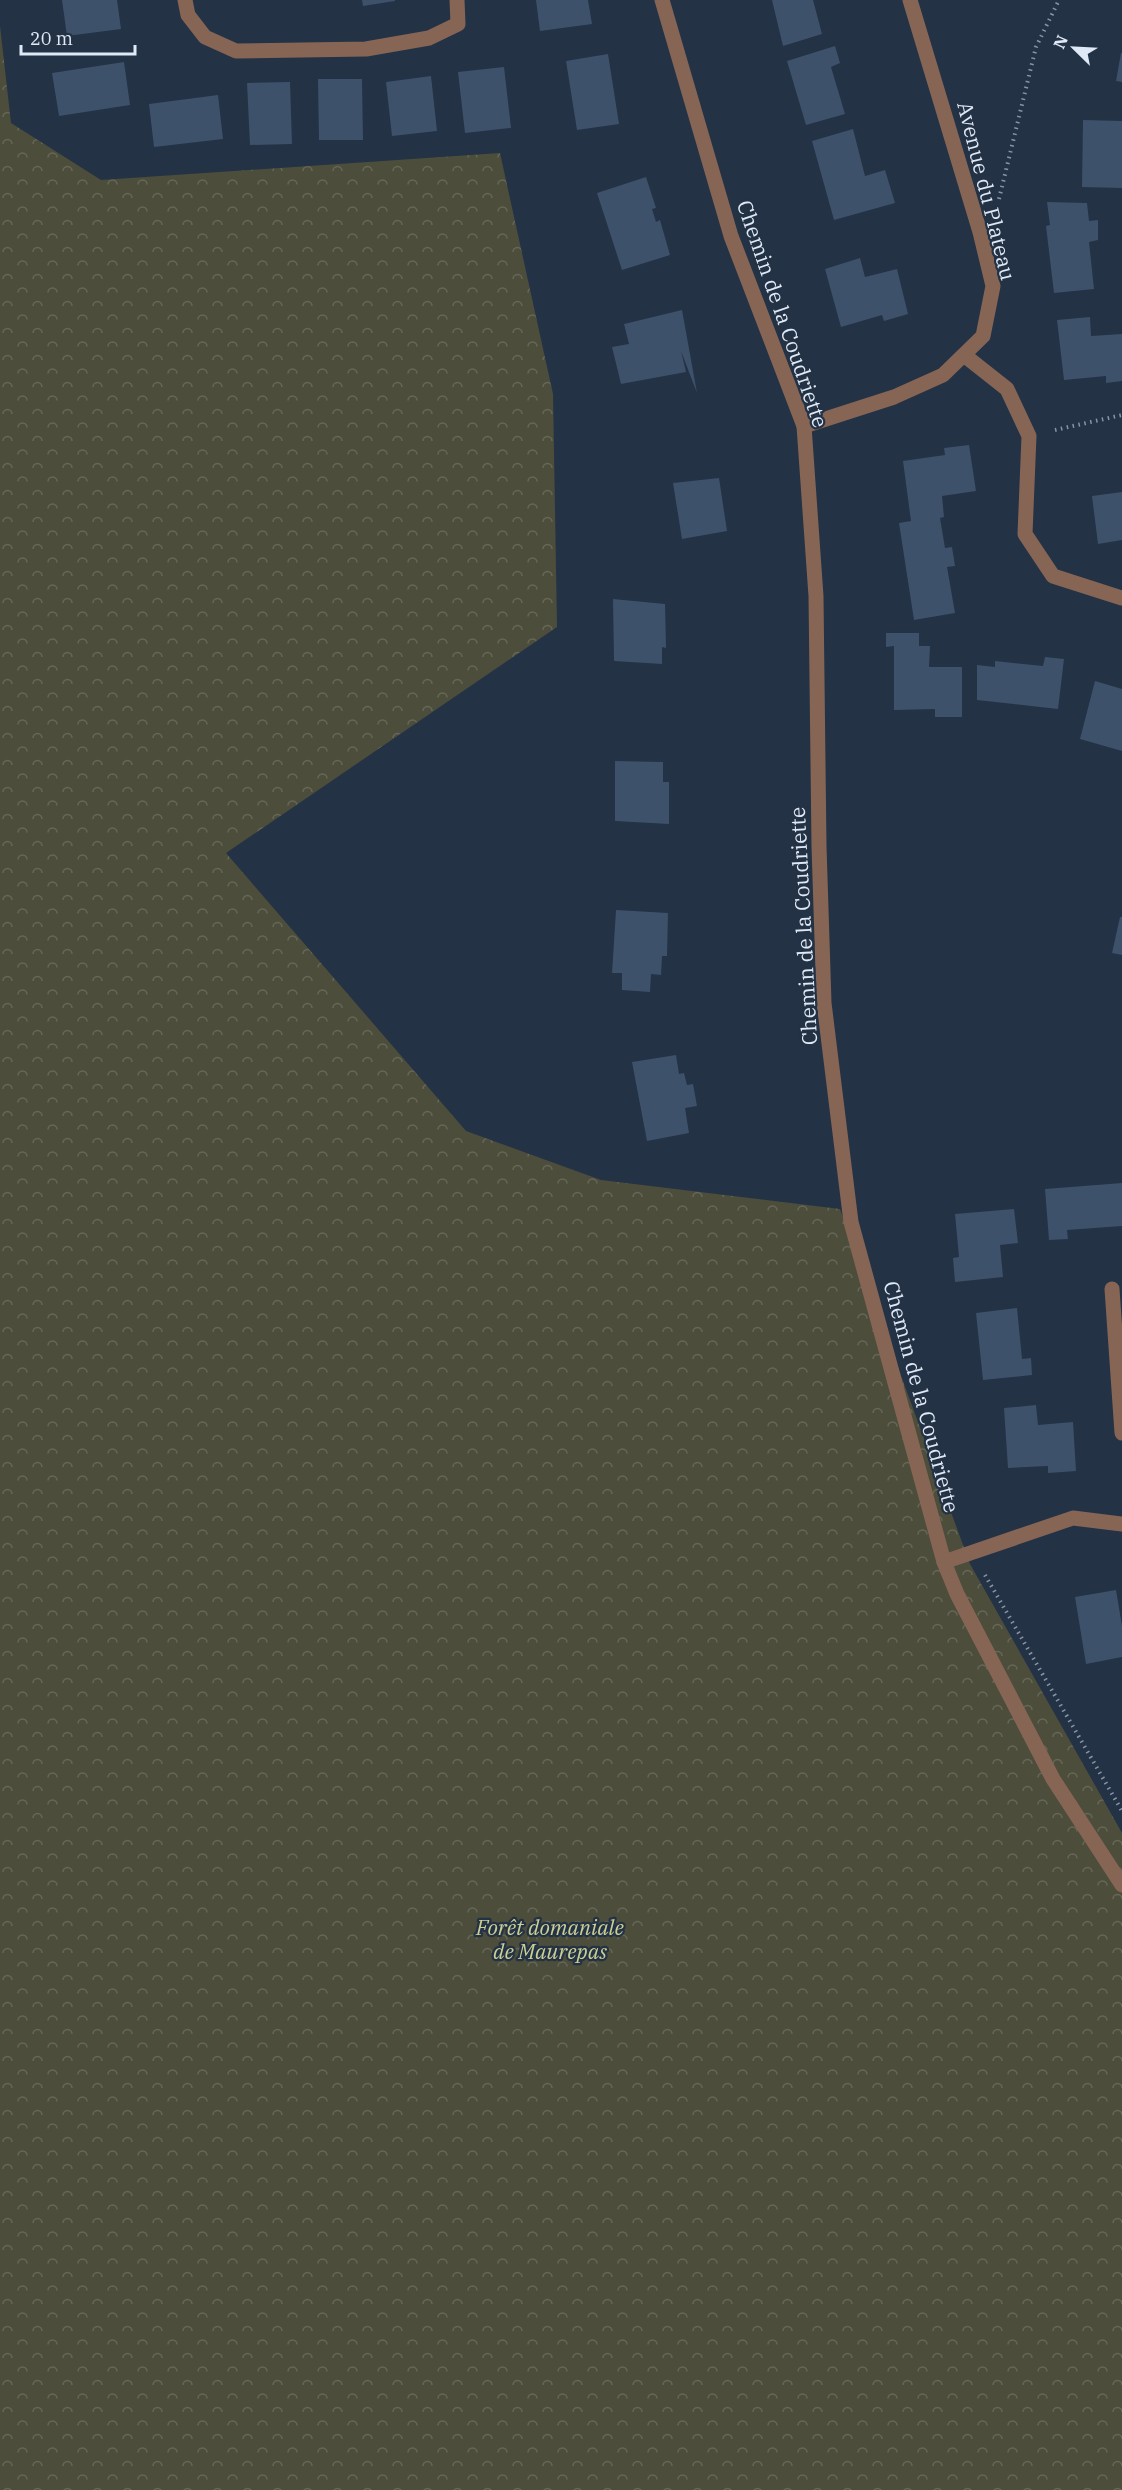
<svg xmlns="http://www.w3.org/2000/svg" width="1122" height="2490" viewBox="0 0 1122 2490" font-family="'IBM Plex Serif',serif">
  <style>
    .forest { fill: url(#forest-crowns) }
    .building { fill: #3d516a }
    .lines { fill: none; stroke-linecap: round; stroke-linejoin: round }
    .path { stroke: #8894a4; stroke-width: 4; stroke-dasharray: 1.5 4.5; stroke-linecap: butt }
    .minor { stroke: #866555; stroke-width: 15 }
    .labels { text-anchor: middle; stroke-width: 4.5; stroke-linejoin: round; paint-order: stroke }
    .street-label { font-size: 21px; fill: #e0e9f6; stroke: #233245 }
    .park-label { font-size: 21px; font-style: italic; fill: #cccf93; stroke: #233245 }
  </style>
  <defs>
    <pattern id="forest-crowns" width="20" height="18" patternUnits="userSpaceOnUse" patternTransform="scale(1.5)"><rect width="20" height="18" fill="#4c4d3a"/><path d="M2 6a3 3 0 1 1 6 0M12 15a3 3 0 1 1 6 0" fill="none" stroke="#666757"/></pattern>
  </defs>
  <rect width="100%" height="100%" fill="#233245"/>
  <path class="forest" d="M0 26 11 123 101 180 500 153 553 394 557 627 226 853 466 1131 601 1180 840 1209 970 1564 1122 1833V2490H0Z"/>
  <g class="building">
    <path d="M62 0H117L121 29 67 36Z"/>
    <path d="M362 0H395V1L363 6Z"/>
    <path d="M536 0H588L592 24 540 31Z"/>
    <path d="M772 0H813L822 34 783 46Z"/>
    <path d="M835 46 840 63 831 67 845 114 806 125 787 61Z"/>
    <path d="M1121 53H1122V82L1116 81Z"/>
    <path d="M608 54 619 124 577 130 566 61Z"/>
    <path d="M124 62 130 105 59 116 52 73Z"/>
    <path d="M504 67 511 128 465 133 458 72Z"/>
    <path d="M431 76 437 131 392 136 386 82Z"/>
    <path d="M318 79H362L363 140H319Z"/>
    <path d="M290 82 292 144 250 145 247 83Z"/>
    <path d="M218 95 223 139 154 147 149 104Z"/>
    <path d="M1083 120 1122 121V188L1082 187Z"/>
    <path d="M853 129 865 176 885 170 895 203 834 220 812 141Z"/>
    <path d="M646 177 656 208 652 209 656 222 660 220 670 255 622 270 597 193Z"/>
    <path d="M1047 202 1087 203 1089 221 1098 220V240L1089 242 1094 289 1054 293 1046 226 1050 225Z"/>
    <path d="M860 258 865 277 897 269 908 314 884 321 882 315 841 327 825 269Z"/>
    <path d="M682 310 697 393 681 351 686 372 621 384 612 347 629 344 624 324Z"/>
    <path d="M1090 317 1091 336 1122 334V381L1106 383V376L1064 380 1057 320Z"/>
    <path d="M969 445 976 491 942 496 944 517 940 518 945 548 952 547 955 566 947 567 955 613 914 620 899 523 911 521 903 461 945 455 944 448Z"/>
    <path d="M719 478 727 531 682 539 673 483Z"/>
    <path d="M1122 492V540L1098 544 1092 496Z"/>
    <path d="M613 599 665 604 666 648 662 647V664L614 661Z"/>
    <path d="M886 633H919V646H930L929 667H962V717H935V709L894 710V646L886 647Z"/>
    <path d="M1045 657 1064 659 1058 709 977 700V665L995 667V661L1043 666Z"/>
    <path d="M1095 681 1122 689V751L1080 739Z"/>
    <path d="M615 761 663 762V782H669V824L615 821Z"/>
    <path d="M616 910 668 913 667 956H662L661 975 651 974 650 992 622 990V973H612Z"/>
    <path d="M1120 917H1122V955L1112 953Z"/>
    <path d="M676 1055 679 1074 684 1073 687 1085 693 1084 697 1106 685 1108 689 1133 647 1141 632 1062Z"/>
    <path d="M1122 1183V1226L1067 1230 1068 1239 1049 1240 1045 1189Z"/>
    <path d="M1014 1209 1018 1243 1000 1245 1003 1277 955 1282 953 1258 959 1257 955 1214Z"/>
    <path d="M1017 1308 1022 1359 1031 1358 1032 1375 983 1380 976 1313Z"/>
    <path d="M1036 1405 1038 1425 1073 1422 1076 1471 1048 1473V1466L1008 1468 1004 1408Z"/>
    <path d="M1116 1590 1122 1626V1657L1086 1664 1075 1597Z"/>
  </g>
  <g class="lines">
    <g class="path">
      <path d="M999 199 1036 47 1059 0"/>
      <path d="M1055 430 1122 415"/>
      <path d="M985 1575 1122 1811"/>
    </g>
    <g class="minor">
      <path d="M185 0 188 15 205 37 236 51 366 49 429 38 458 24 457 0"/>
      <path d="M662 0 731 236 804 426 816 596 819 846 824 1003 851 1222 944 1562 957 1594 1053 1779 1122 1885"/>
      <path d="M964 355 1007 389 1029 436 1025 534 1053 576 1122 598"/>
      <path d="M804 426 894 397 943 375 983 336 993 286 980 232 910 0"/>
      <path d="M1112 1289 1122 1433"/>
      <path d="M944 1562 1073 1518 1122 1524"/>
    </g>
  </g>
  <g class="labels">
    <g class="street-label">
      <text transform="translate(986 191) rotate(76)" y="7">Avenue du Plateau</text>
      <text transform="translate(782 314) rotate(71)" y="7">Chemin de la Coudriette</text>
      <text transform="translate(804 926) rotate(-93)" y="7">Chemin de la Coudriette</text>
      <text transform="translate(921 1397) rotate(75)" y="7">Chemin de la Coudriette</text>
    </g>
    <g class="park-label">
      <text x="550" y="1935">Forêt domaniale<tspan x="550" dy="24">de Maurepas</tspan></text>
    </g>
  </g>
  <g transform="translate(1074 48) rotate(294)" stroke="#233245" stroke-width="4.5" paint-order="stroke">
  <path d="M0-4.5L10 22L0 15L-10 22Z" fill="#e0e9f6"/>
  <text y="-9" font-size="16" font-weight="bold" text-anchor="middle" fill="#e0e9f6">N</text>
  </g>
  <path d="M21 45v9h114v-9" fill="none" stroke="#e0e9f6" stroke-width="3"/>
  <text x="30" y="45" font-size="18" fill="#e0e9f6" stroke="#233245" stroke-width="4.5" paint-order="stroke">20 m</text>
</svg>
